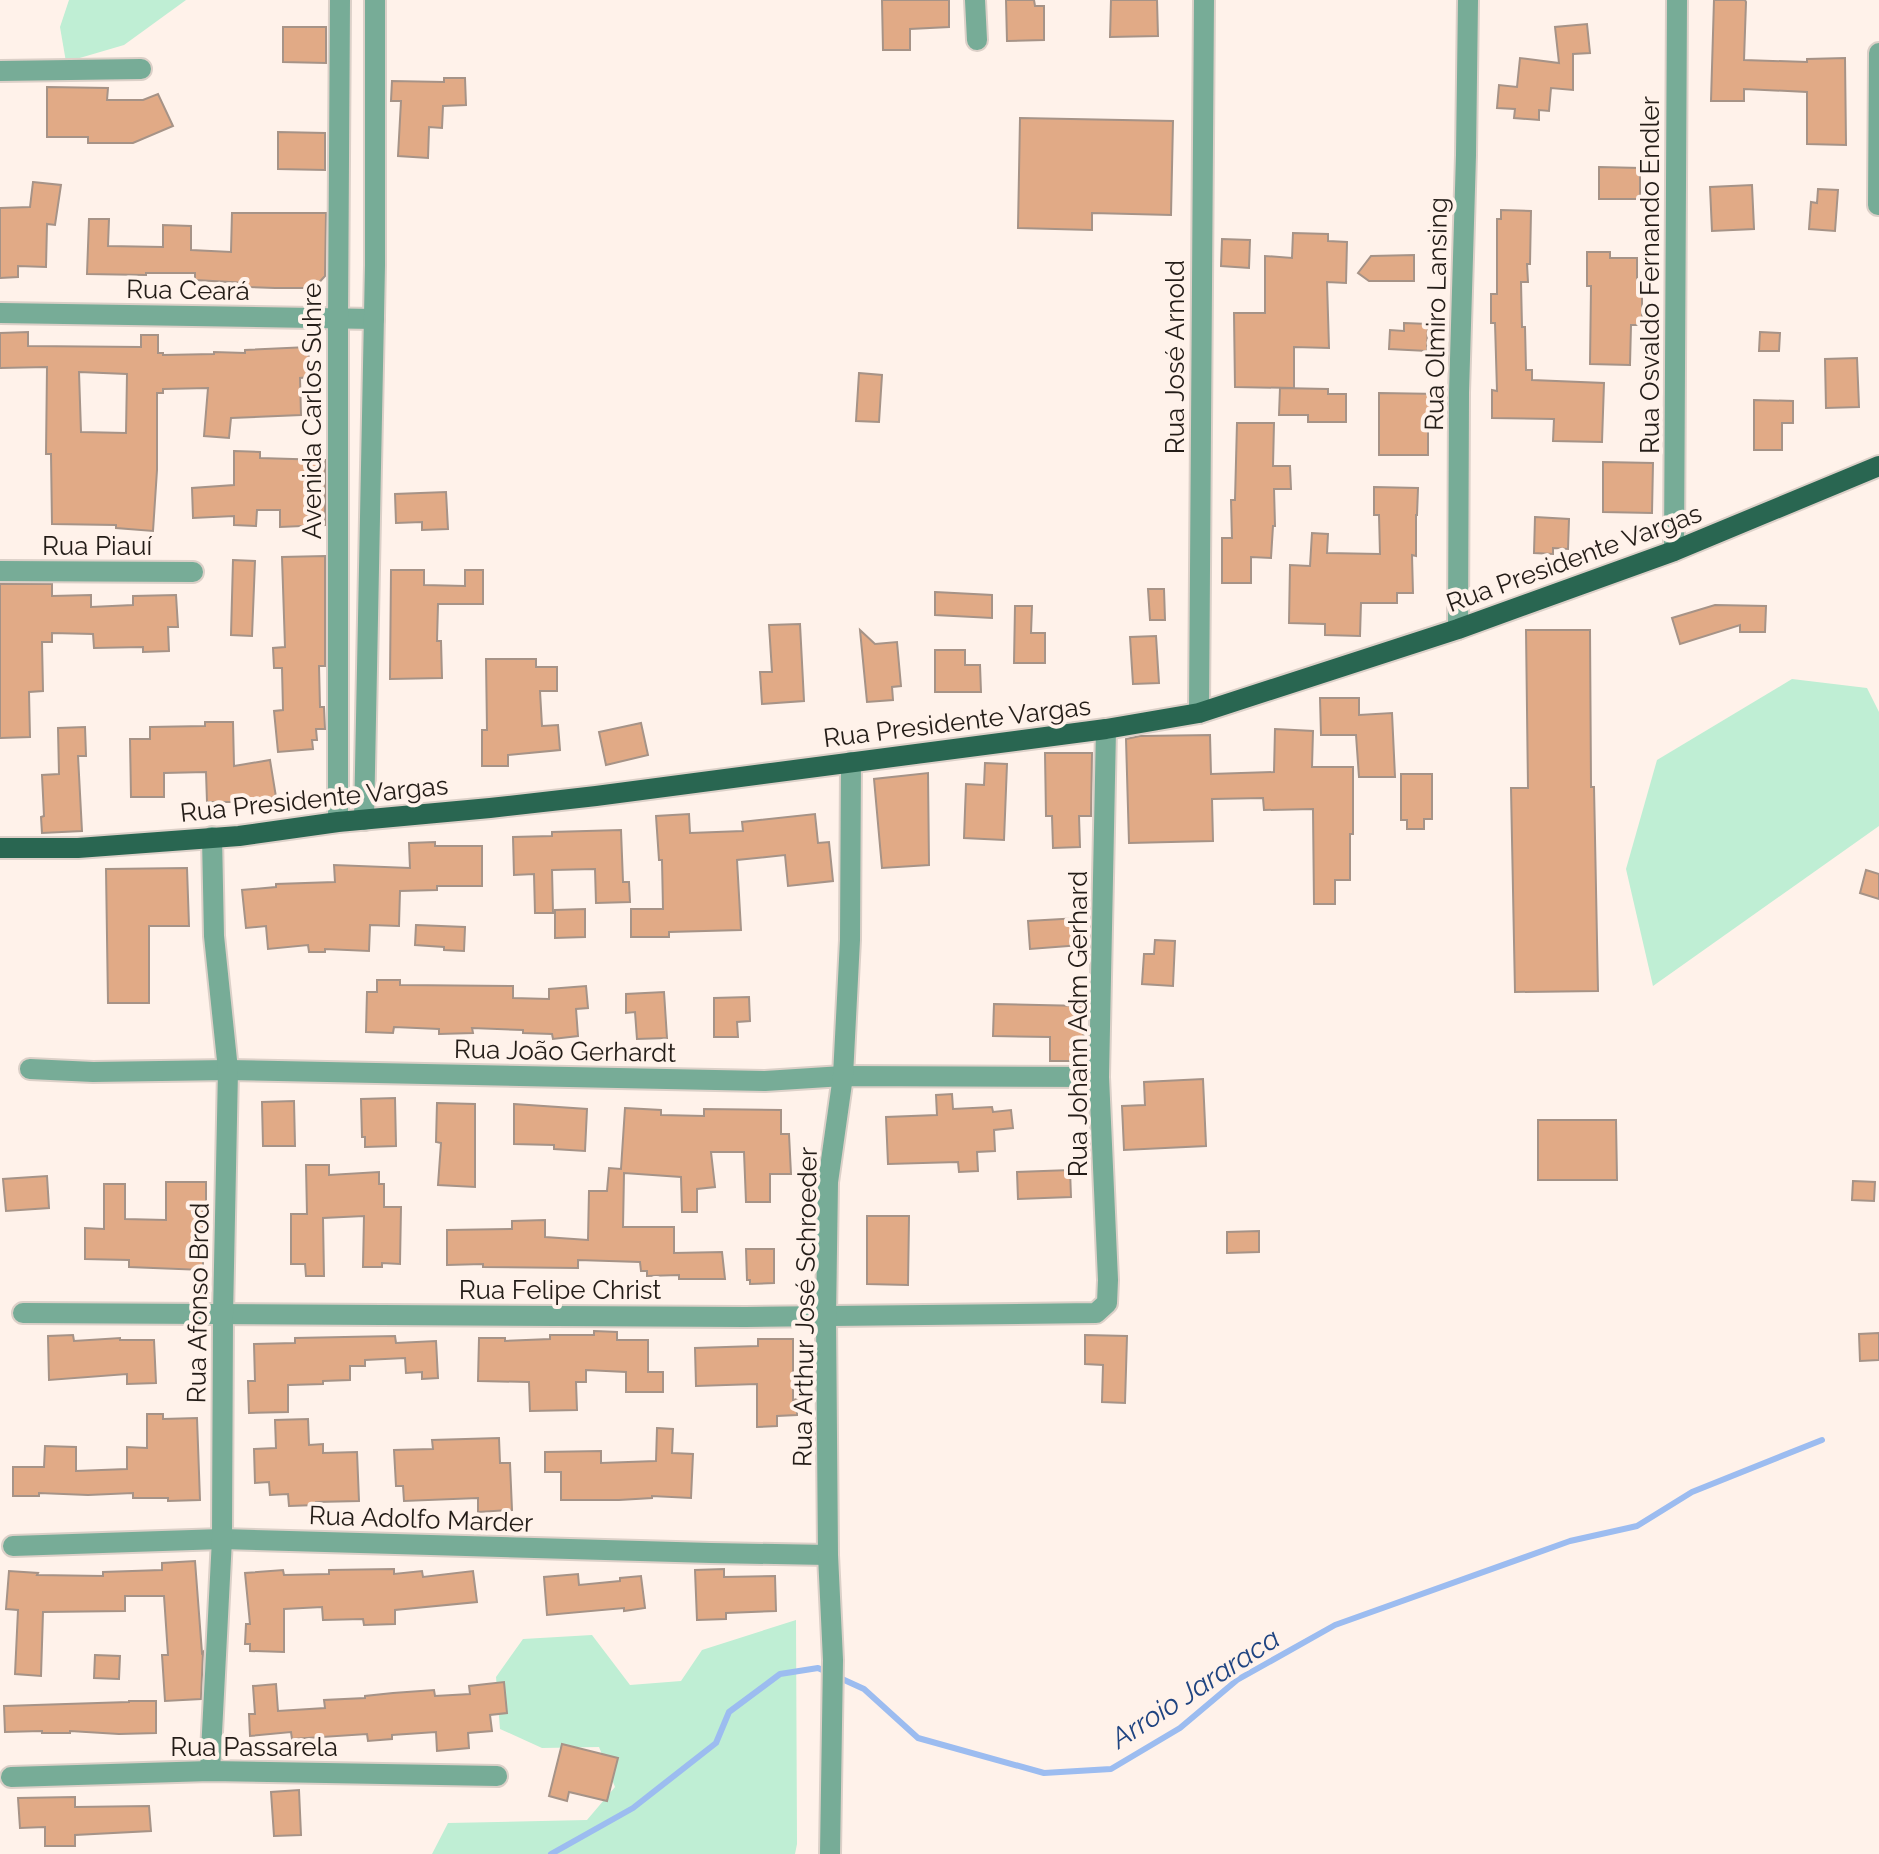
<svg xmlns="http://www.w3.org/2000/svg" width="1879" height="1854" viewBox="0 0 1879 1854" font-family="Raleway,sans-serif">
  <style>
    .green { fill: #bfeed4 }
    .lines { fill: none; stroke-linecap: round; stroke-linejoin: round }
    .stream { stroke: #9cbcf0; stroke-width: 6 }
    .building { fill: #e1aa86; stroke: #a69387; stroke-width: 2; fill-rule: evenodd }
    .minor-casing { stroke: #dcd0c8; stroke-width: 24 }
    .major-casing { stroke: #dcd0c8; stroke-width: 24 }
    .minor { stroke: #77ac97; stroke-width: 20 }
    .major { stroke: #296651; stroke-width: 20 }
    .labels { text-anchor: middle; stroke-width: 8; stroke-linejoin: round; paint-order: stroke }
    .street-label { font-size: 26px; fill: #241d18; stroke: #fff2ea }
    .water-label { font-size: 28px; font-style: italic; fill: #1f4481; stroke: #fff2ea }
  </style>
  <rect width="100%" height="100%" fill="#fff2ea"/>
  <g class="green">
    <path d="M69 0H186L124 45 66 62 60 27Z"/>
    <path d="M1792 679 1867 688 1879 712V826L1653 986 1626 869 1657 760Z"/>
    <path d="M796 1620 797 1844 795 1854H432L448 1823 587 1820 615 1787 599 1747 542 1748 500 1729 496 1677 523 1639 592 1635 630 1685 681 1681 702 1650Z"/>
  </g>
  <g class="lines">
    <path class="stream" d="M551 1854 633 1808 716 1743 729 1712 780 1674 818 1668 864 1689 918 1738 1044 1773 1111 1769 1180 1728 1237 1680 1335 1625 1570 1541 1637 1526 1692 1492 1822 1440"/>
  </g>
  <g class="building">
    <path d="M882 0H949V27L910 29V50H883Z"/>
    <path d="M1006 0H1034L1035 6H1044V40L1007 41Z"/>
    <path d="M1111 0H1157L1158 36 1110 37Z"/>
    <path d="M1714 0H1745L1746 2 1744 60 1807 62V59L1845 58 1846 145 1807 144V92L1744 89V101H1711Z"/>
    <path d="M1587 24 1590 53 1573 54V90L1551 88 1549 111 1539 110V120L1514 118 1515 109 1497 108 1499 85 1517 87 1520 58 1559 63 1555 27Z"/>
    <path d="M283 27H326V63L283 62Z"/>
    <path d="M444 78H465L466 105 443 106 442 128 429 127 428 158 398 156 401 101H391L392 81 444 82Z"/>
    <path d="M47 87 108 88 107 100H143L158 94 173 126 133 143H88V137H47Z"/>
    <path d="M1020 118 1173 121 1171 215 1092 213V230L1018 228Z"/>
    <path d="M278 132 325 133V170L278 169Z"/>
    <path d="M1599 167 1640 168V199H1599Z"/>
    <path d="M33 182 61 185 55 225 47 224 46 267 18 266V277L0 278V208L30 207Z"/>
    <path d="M1752 185 1754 229 1712 231 1710 187Z"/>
    <path d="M1818 189 1838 190 1835 231 1809 229 1811 202 1817 203Z"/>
    <path d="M1501 210 1531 211 1530 264H1527L1528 282H1521L1522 327H1525L1526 370H1532V380L1604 383 1602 442 1553 441 1554 419 1492 418V390L1497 391 1495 323H1491V294H1497V219H1501Z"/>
    <path d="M232 213H326L325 276 314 288H275L247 287V283L195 280V273H146V275L87 274 89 219H109L108 246 163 247V225L191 226V250L231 252Z"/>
    <path d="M1293 233 1328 234V241L1347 242 1346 283 1327 282 1329 348 1294 347V388L1235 387 1234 313H1265V256L1292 258Z"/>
    <path d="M1222 239 1250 240 1249 268 1221 266Z"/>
    <path d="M1587 252H1610V258H1637V294H1642V325H1631L1630 365 1590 364 1591 286H1587Z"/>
    <path d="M1414 255V281H1369L1358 273 1371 256Z"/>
    <path d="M1404 323 1428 324 1427 351 1389 349 1390 330 1404 331Z"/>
    <path d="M28 332V346L141 347V335H158V353H163V355L214 354V352L245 353V350L308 347 310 377 300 378 301 415 231 418 229 438 204 436 208 388 163 389V393H157V470L153 531 116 528V525L52 524 51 454H46L47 367 0 368V333ZM79 372 127 374 126 433 81 432Z"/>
    <path d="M1760 332 1780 333 1779 351H1759Z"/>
    <path d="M1857 358 1859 407 1826 408 1825 359Z"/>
    <path d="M859 373 882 375 879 422 856 421Z"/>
    <path d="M1280 388 1328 389V394H1346V422H1308V415H1279Z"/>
    <path d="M1379 393 1440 394 1439 425H1428V455H1379Z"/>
    <path d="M1754 400 1793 401V423H1782V450H1754Z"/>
    <path d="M1237 423H1274L1273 466H1290L1291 489H1274L1275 526H1273L1271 558 1251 557V583H1222V538H1232L1231 500H1235Z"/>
    <path d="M234 451 260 452V458L325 460V525L280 527V510H257L256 526 234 525V516L193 518 192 488 234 485Z"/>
    <path d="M1603 462 1653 463 1652 513 1603 512Z"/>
    <path d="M1374 487 1418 488 1417 515H1416V556L1412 555 1413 593H1397V603H1361L1360 636 1325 635V624L1289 623 1290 565 1310 566 1312 533 1328 534 1327 553 1380 554 1379 515H1374Z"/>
    <path d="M446 492 448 529 422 530V522L396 523 395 494Z"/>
    <path d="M1535 517 1569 519 1568 549 1553 548V554L1534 553Z"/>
    <path d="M325 556V666H319L320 707H324L325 729H316L317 740H312L313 749 278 752 274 711 283 710 282 668H274L273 648 285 647 282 557Z"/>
    <path d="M233 560 255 561 252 636 231 635Z"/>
    <path d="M391 570H424V585L465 586V570H483V604H438L437 641H441L442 678 390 679Z"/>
    <path d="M0 584H52V596L91 595V607L133 605V596L176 595 178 627H168L169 651 143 652V647L94 648 93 634 52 633V642H42L43 691 29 692 30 737 0 738Z"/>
    <path d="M1148 589H1164L1165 620H1150Z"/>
    <path d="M935 592 992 595V618L935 615Z"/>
    <path d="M1715 605 1766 606 1765 632H1740V625L1680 644 1672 618Z"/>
    <path d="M1015 606H1032L1031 633H1045V663H1014Z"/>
    <path d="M800 624 804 701 762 704 760 672H772L769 625Z"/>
    <path d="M860 630 875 644 897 642 901 686 892 687 893 700 867 702Z"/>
    <path d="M1526 630H1590L1591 787H1594L1598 991 1515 992 1511 788H1528Z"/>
    <path d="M1156 636 1159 683 1133 684 1130 637Z"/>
    <path d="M935 650H965V665H980L981 692H935Z"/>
    <path d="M486 659H536V667H557V691H540L542 726 558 725 560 750 508 755V766H482V730H487Z"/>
    <path d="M1320 698H1359V715L1392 713 1395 777H1359L1356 735H1321Z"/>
    <path d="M205 722H233L234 766 270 760 276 797 247 802H207L206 772 164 773V797H131L130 739H150V727L205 726Z"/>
    <path d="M641 723 648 755 606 765 599 732Z"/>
    <path d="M85 727 86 756H78L82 831 42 833 41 817 44 816 42 775 59 774 58 728Z"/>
    <path d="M1275 729 1313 731 1312 767H1353V834H1350V880H1335V904H1314L1313 809 1264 810 1263 798 1212 799 1213 841 1129 843 1126 739 1140 736 1210 735 1211 774 1274 772Z"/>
    <path d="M1045 753H1092L1091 816H1079L1080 847 1053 848 1052 816H1046Z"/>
    <path d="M985 763 1007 764 1004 840 964 838 966 784 984 785Z"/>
    <path d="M928 773 929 865 882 868 874 779Z"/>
    <path d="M1401 774H1432V819H1424V829H1407V820H1401Z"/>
    <path d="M689 814 690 833 743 831 742 822 815 814 818 843 829 842 833 881 788 886 785 855 737 860 741 930 669 932V937H631V909H663L662 860H659L656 816Z"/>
    <path d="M621 830 623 882H629L630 902 596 903 595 869 552 870 553 913H535L534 874 514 875 513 837 552 836V832Z"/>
    <path d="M435 842V846H482V886H437V890L400 891 399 926 370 925 369 951 325 949V952H309L308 945 268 949 266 926 246 928 242 890 276 887V884L335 882 334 865 410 868 409 843Z"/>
    <path d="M187 868 189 926H149V1003H108L106 869Z"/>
    <path d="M1866 870 1879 874V899L1860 893Z"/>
    <path d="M585 909V937L555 938V910Z"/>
    <path d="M1079 918 1081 945 1030 949 1028 921Z"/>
    <path d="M416 925 465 927 464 951 444 950V947L415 945Z"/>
    <path d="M1155 940 1175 941 1173 986 1142 984 1144 954H1154Z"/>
    <path d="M377 980H400V985L513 986V998L549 999V989L586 986 588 1008 576 1009 578 1036 553 1039 552 1034 523 1033V1030L472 1028 473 1033 439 1034V1029L394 1027 393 1033 366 1032 367 992H377Z"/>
    <path d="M664 992 667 1038 637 1039 635 1012 626 1013V994Z"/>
    <path d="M749 997 750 1021 737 1022 738 1037H714V998Z"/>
    <path d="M994 1004 1084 1006 1083 1061H1050V1037L993 1036Z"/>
    <path d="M1203 1079 1206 1146 1124 1150 1122 1106 1145 1105 1144 1082Z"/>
    <path d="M952 1094 953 1109 992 1107 993 1112 1011 1110 1013 1128 994 1130 995 1151 977 1152 978 1171 959 1172 958 1162 888 1164 886 1117 937 1115 936 1095Z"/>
    <path d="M395 1098 396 1146 365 1147V1137H362L361 1099Z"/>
    <path d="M294 1101 295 1146H263L262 1102Z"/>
    <path d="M437 1103 475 1104V1187L438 1185 441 1143 436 1142Z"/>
    <path d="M514 1104 587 1109 585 1151 554 1149V1145L514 1144Z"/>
    <path d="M625 1108 661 1110V1115L704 1116V1109L781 1110V1134H789L791 1174H770V1202H746L744 1152H711L715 1187 697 1189V1212H682L681 1177 624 1173 623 1227H674V1253L722 1252 725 1279H679V1275L647 1276V1271H641L640 1262 578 1260V1268L483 1267V1264L447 1265V1230L512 1229V1221L545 1220V1237L588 1240 589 1191H607L609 1168 621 1169Z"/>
    <path d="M1538 1120H1616L1617 1180H1538Z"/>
    <path d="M306 1165H329V1175L379 1172V1184H384V1207H401L400 1264 382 1263V1267H363L364 1216 323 1218 324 1276H306L305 1264H291V1214H307Z"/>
    <path d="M1070 1170 1071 1197 1018 1199 1017 1172Z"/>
    <path d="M47 1176 49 1208 6 1211 3 1179Z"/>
    <path d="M1853 1181 1875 1182 1874 1201 1852 1200Z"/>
    <path d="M166 1182H206V1203H203V1270L129 1267V1260L85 1259V1228L104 1229V1184H125V1219L166 1220Z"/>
    <path d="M867 1216H909L908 1285 867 1284Z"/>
    <path d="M1259 1231V1252L1227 1253V1232Z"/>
    <path d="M746 1249H774V1283L750 1284V1280H747Z"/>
    <path d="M594 1331 617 1332V1340H648V1372H663V1392H626V1372L586 1370V1382H576L577 1410 530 1411 529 1382 478 1381 479 1338H505V1341L550 1339V1335H594Z"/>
    <path d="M1879 1333V1360L1860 1361 1859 1334Z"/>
    <path d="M73 1335 74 1341 120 1338V1340H154L156 1383 127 1384V1374L49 1380 48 1336Z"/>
    <path d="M1085 1335 1127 1336 1125 1403 1102 1402 1103 1365 1085 1364Z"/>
    <path d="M395 1336 396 1343 436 1341 438 1378 422 1379V1372L406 1373 405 1358 365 1360V1366H350V1380L323 1381V1384L288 1385V1412L249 1413 248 1381H255L254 1344 295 1343V1338Z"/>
    <path d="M758 1339H793V1400L797 1399V1415L777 1416V1426L757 1427V1384L696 1386 695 1348 758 1346Z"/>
    <path d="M147 1414H163V1419L197 1418 200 1500 168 1501V1498H133V1493L88 1495 39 1493V1496H13V1467H44L45 1446 76 1447V1471L127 1469V1447L147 1448Z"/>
    <path d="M308 1419 309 1445 323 1444V1453L357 1452 359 1501 316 1502V1505L289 1506 288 1494 270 1495 269 1482 255 1483 254 1449 276 1448 275 1420Z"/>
    <path d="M657 1428 673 1429 672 1453 693 1454 691 1498 652 1496V1498L619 1500H561V1472H545V1452L601 1451V1463L656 1461Z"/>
    <path d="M499 1438 500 1463H510L512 1510 478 1512V1498L404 1501 403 1486H396L394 1450 433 1449 432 1440Z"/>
    <path d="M195 1561 202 1653 203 1652 201 1699 165 1701 162 1655H168L164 1596H125V1611L43 1612 41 1676 15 1674 18 1610 6 1609 9 1571 38 1573 37 1575 103 1576V1572L162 1570V1563Z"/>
    <path d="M394 1569V1574L422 1571 423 1577 473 1571 477 1602 395 1610V1624L364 1625 363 1619 323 1620 322 1607 284 1609V1652L250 1651V1644H245L246 1624H250L245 1573 283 1570 284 1575 329 1574V1570Z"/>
    <path d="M724 1569V1577L775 1576 776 1611 726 1613V1619L697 1620 695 1570Z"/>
    <path d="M578 1574 579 1585 620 1581V1578L641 1576 645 1608 624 1611V1608L547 1615 544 1577Z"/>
    <path d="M95 1655 120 1656 119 1679 94 1678Z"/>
    <path d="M504 1682 507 1713 490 1715 492 1731 468 1733 469 1748 437 1751 436 1732 392 1735V1739L368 1741 367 1734 292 1739 291 1732 250 1736 249 1714H255L253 1686 276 1684 278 1711 325 1708 324 1700 365 1698V1696L393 1693 434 1690 435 1696 470 1694 469 1686Z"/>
    <path d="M129 1701H156V1733L119 1734 70 1731V1733H42V1731L5 1732 4 1706 129 1702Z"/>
    <path d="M562 1744 618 1758 607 1801 569 1792 567 1801 549 1796Z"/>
    <path d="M299 1790 301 1835 274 1836 271 1792Z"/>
    <path d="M75 1797V1807L149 1806 151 1831 75 1835V1846H45V1827L20 1828 18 1798Z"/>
  </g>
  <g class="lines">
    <g class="minor-casing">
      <g id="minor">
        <path d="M975 0 977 40"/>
        <path d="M0 71 141 69"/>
        <path d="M1878 205 1879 53"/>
        <path d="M0 313 374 319"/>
        <path d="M1674 551 1677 0"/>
        <path d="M0 571 193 572"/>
        <path d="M1458 629 1459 393 1466 155 1468 0"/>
        <path d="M1199 713 1204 0"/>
        <path d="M364 820 375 265V0"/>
        <path d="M338 822V318L340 0"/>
        <path d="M30 1069 93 1072 228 1070 765 1081 843 1076 1099 1077"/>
        <path d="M23 1313 746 1317 1096 1313 1107 1303 1108 1280 1099 1077 1106 729"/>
        <path d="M13 1546 222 1539 711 1553 828 1555"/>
        <path d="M210 1771 222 1539 223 1315 228 1070 214 936 212 837"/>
        <path d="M11 1777 210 1771 497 1776"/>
        <path d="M830 1854 833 1660 828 1555 826 1317 828 1182 843 1076 850 940 851 762"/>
      </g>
    </g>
    <g class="major-casing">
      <path id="major" d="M0 848H78L239 836 338 822 490 808 596 796 1106 729 1199 713 1458 629 1674 551 1879 466"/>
    </g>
    <use href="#minor" class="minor"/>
    <use href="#major" class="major"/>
  </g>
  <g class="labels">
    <g class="street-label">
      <text transform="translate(1650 275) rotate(-90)" y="9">Rua Osvaldo Fernando Endler</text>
      <text transform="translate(188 290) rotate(1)" y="9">Rua Ceará</text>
      <text transform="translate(1436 314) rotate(-89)" y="9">Rua Olmiro Lansing</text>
      <text transform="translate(1175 357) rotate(-90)" y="9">Rua José Arnold</text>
      <text transform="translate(312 411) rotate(-90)" y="9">Avenida Carlos Suhre</text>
      <text x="97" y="555">Rua Piauí</text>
      <text transform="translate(1574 558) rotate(-20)" y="9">Rua Presidente Vargas</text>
      <text transform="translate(957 722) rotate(-7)" y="9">Rua Presidente Vargas</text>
      <text transform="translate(314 799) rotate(-6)" y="9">Rua Presidente Vargas</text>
      <text transform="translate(1078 1024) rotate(-90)" y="9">Rua Johann Adm Gerhard</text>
      <text transform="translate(565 1051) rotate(1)" y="9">Rua João Gerhardt</text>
      <text x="560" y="1299">Rua Felipe Christ</text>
      <text transform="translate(198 1303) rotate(-89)" y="9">Rua Afonso Brod</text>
      <text transform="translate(805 1307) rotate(-89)" y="9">Rua Arthur José Schroeder</text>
      <text transform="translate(421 1519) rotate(2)" y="9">Rua Adolfo Marder</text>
      <text x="254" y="1756">Rua Passarela</text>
    </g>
    <g class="water-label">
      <text transform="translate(1195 1688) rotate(-33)" y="10">Arroio Jararaca</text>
    </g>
  </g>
</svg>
